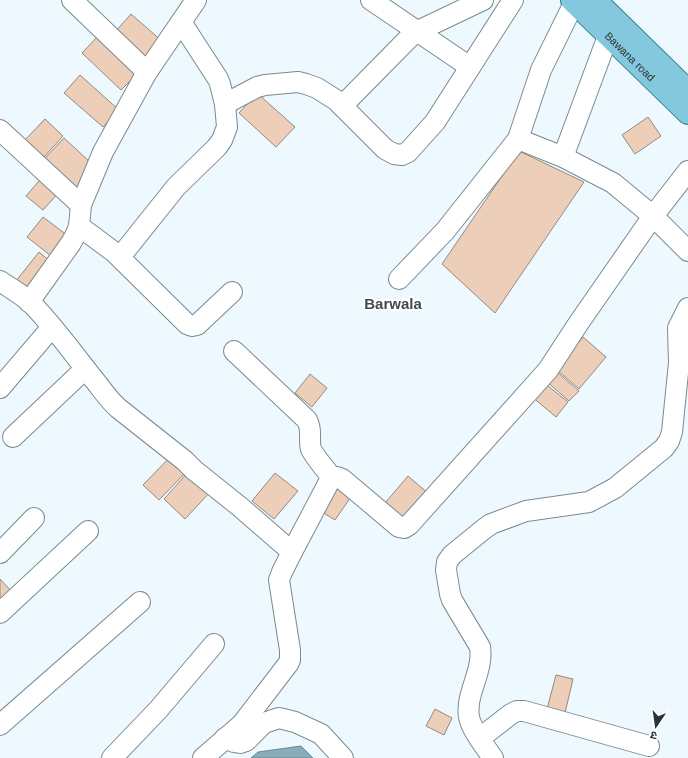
<svg xmlns="http://www.w3.org/2000/svg" width="688" height="758" viewBox="0 0 688 758" font-family="Helvetica,'Noto Sans Devanagari',sans-serif">
  <style>
    .water { fill: #87adbb; stroke: #6c8893 }
    .building { fill: #edceb8; stroke: #958981 }
    .lines { fill: none; stroke-linecap: round; stroke-linejoin: round }
    .minor-casing { stroke: #7b8a8f; stroke-width: 22 }
    .major-casing { stroke: #307c93; stroke-width: 24 }
    .minor { stroke: #fff; stroke-width: 20 }
    .major { stroke: #84c8dd; stroke-width: 22 }
    .labels { text-anchor: middle; stroke-width: 4; stroke-linejoin: round; paint-order: stroke }
    .street-label { font-size: 11px; fill: #2c3235; stroke: #fff }
    .district-label { font-size: 15px; font-weight: bold; fill: #3f4c51; stroke: #fff }
  </style>
  <rect width="100%" height="100%" fill="#edf9fe"/>
  <path class="water" d="M301 746 313 758H251L258 752Z"/>
  <g class="building">
    <path d="M131 14 163 42 147 60 115 32Z"/>
    <path d="M99 35 138 73 121 90 82 53Z"/>
    <path d="M80 75 119 110 103 127 64 93Z"/>
    <path d="M257 93 295 127 276 147 239 113Z"/>
    <path d="M648 117 661 136 635 154 622 135Z"/>
    <path d="M45 119 63 136 42 159 23 142Z"/>
    <path d="M64 138 91 163 78 191 44 159Z"/>
    <path d="M519 151 584 182 495 313 442 264Z"/>
    <path d="M45 174 62 189 43 210 26 196Z"/>
    <path d="M43 217 67 235 51 256 27 237Z"/>
    <path d="M39 252 51 262 29 291 16 281Z"/>
    <path d="M583 337 606 357 579 389 556 369Z"/>
    <path d="M556 371 579 391 569 401 546 381Z"/>
    <path d="M310 374 327 388 312 407 295 393Z"/>
    <path d="M543 382 568 402 556 417 531 396Z"/>
    <path d="M172 455 188 470 159 500 143 485Z"/>
    <path d="M190 470 212 490 185 519 164 499Z"/>
    <path d="M275 473 298 491 274 519 252 501Z"/>
    <path d="M408 476 429 494 406 521 385 503Z"/>
    <path d="M340 485 353 494 335 520 322 512Z"/>
    <path d="M0 579 14 594 0 608Z"/>
    <path d="M556 675 573 679 565 713 547 709Z"/>
    <path d="M435 709 452 718 444 735 426 726Z"/>
  </g>
  <g class="lines">
    <g class="minor-casing">
      <g id="minor">
        <path d="M72 0 147 72"/>
        <path d="M371 0 470 67"/>
        <path d="M225 104 257 87 265 85 298 82 306 84 317 88 336 100 385 149 394 154 402 155 408 152 435 122 513 0"/>
        <path d="M342 106 409 38 418 31 483 0"/>
        <path d="M0 130 81 205"/>
        <path d="M518 139 563 157 613 183 653 216 688 251"/>
        <path d="M563 157 608 36"/>
        <path d="M79 226 114 252 187 324 192 326 197 325 232 292"/>
        <path d="M120 257 176 187 217 147 222 140 227 127 225 104 220 84 218 79 181 22"/>
        <path d="M399 279 445 231 518 139 541 70 574 3"/>
        <path d="M0 281C10 288 21 294 30 302 54 326 75 356 96 382 103 391 109 400 118 408L185 461 194 470 239 506 292 552"/>
        <path d="M29 302 71 243 76 234 79 226 81 205 103 152 147 72 196 0"/>
        <path d="M234 351 307 420C313 431 308 439 311 449 314 456 327 471 332 478"/>
        <path d="M0 388 52 327"/>
        <path d="M13 437 85 369"/>
        <path d="M0 553 34 518"/>
        <path d="M0 613 88 531"/>
        <path d="M0 725 140 602"/>
        <path d="M225 738 234 742 240 743 246 741 264 723 279 718 295 722 321 734 343 758"/>
        <path d="M480 738 511 714 517 711H524L649 746"/>
        <path d="M112 758 158 710 214 644"/>
        <path d="M203 758 242 724 288 664 290 660V650L279 580 282 572 292 552 329 482 332 478 337 477 342 479 399 527 404 528 409 525 548 370 578 324 653 216 688 171"/>
        <path d="M493 758C486 748 471 729 469 717 465 694 484 671 480 647L452 600 450 594 446 570 447 562 452 555 484 529 491 524 526 511 589 502 615 488 664 448 669 441 672 432 679 363 678 328 688 308"/>
      </g>
    </g>
    <g class="major-casing">
      <g id="major">
        <path id="s1" d="M572 0 688 113"/>
        <path d="M595 0 688 91"/>
      </g>
    </g>
    <use href="#minor" class="minor"/>
    <use href="#major" class="major"/>
  </g>
  <g class="labels">
    <g class="street-label">
      <text dy="4" stroke="none"><textPath href="#s1" startOffset="81">Bawana road</textPath></text>
    </g>
    <g class="district-label">
      <text x="393" y="309">Barwala</text>
    </g>
  </g>
  <g transform="translate(656 726) rotate(193)" stroke="#ffffff" stroke-width="3" paint-order="stroke">
  <path d="M0-3L7 15L0 10L-7 15Z" fill="#2c3235"/>
  <text y="-6" font-size="11" font-weight="bold" text-anchor="middle" fill="#2c3235">उ</text>
  </g>
</svg>
